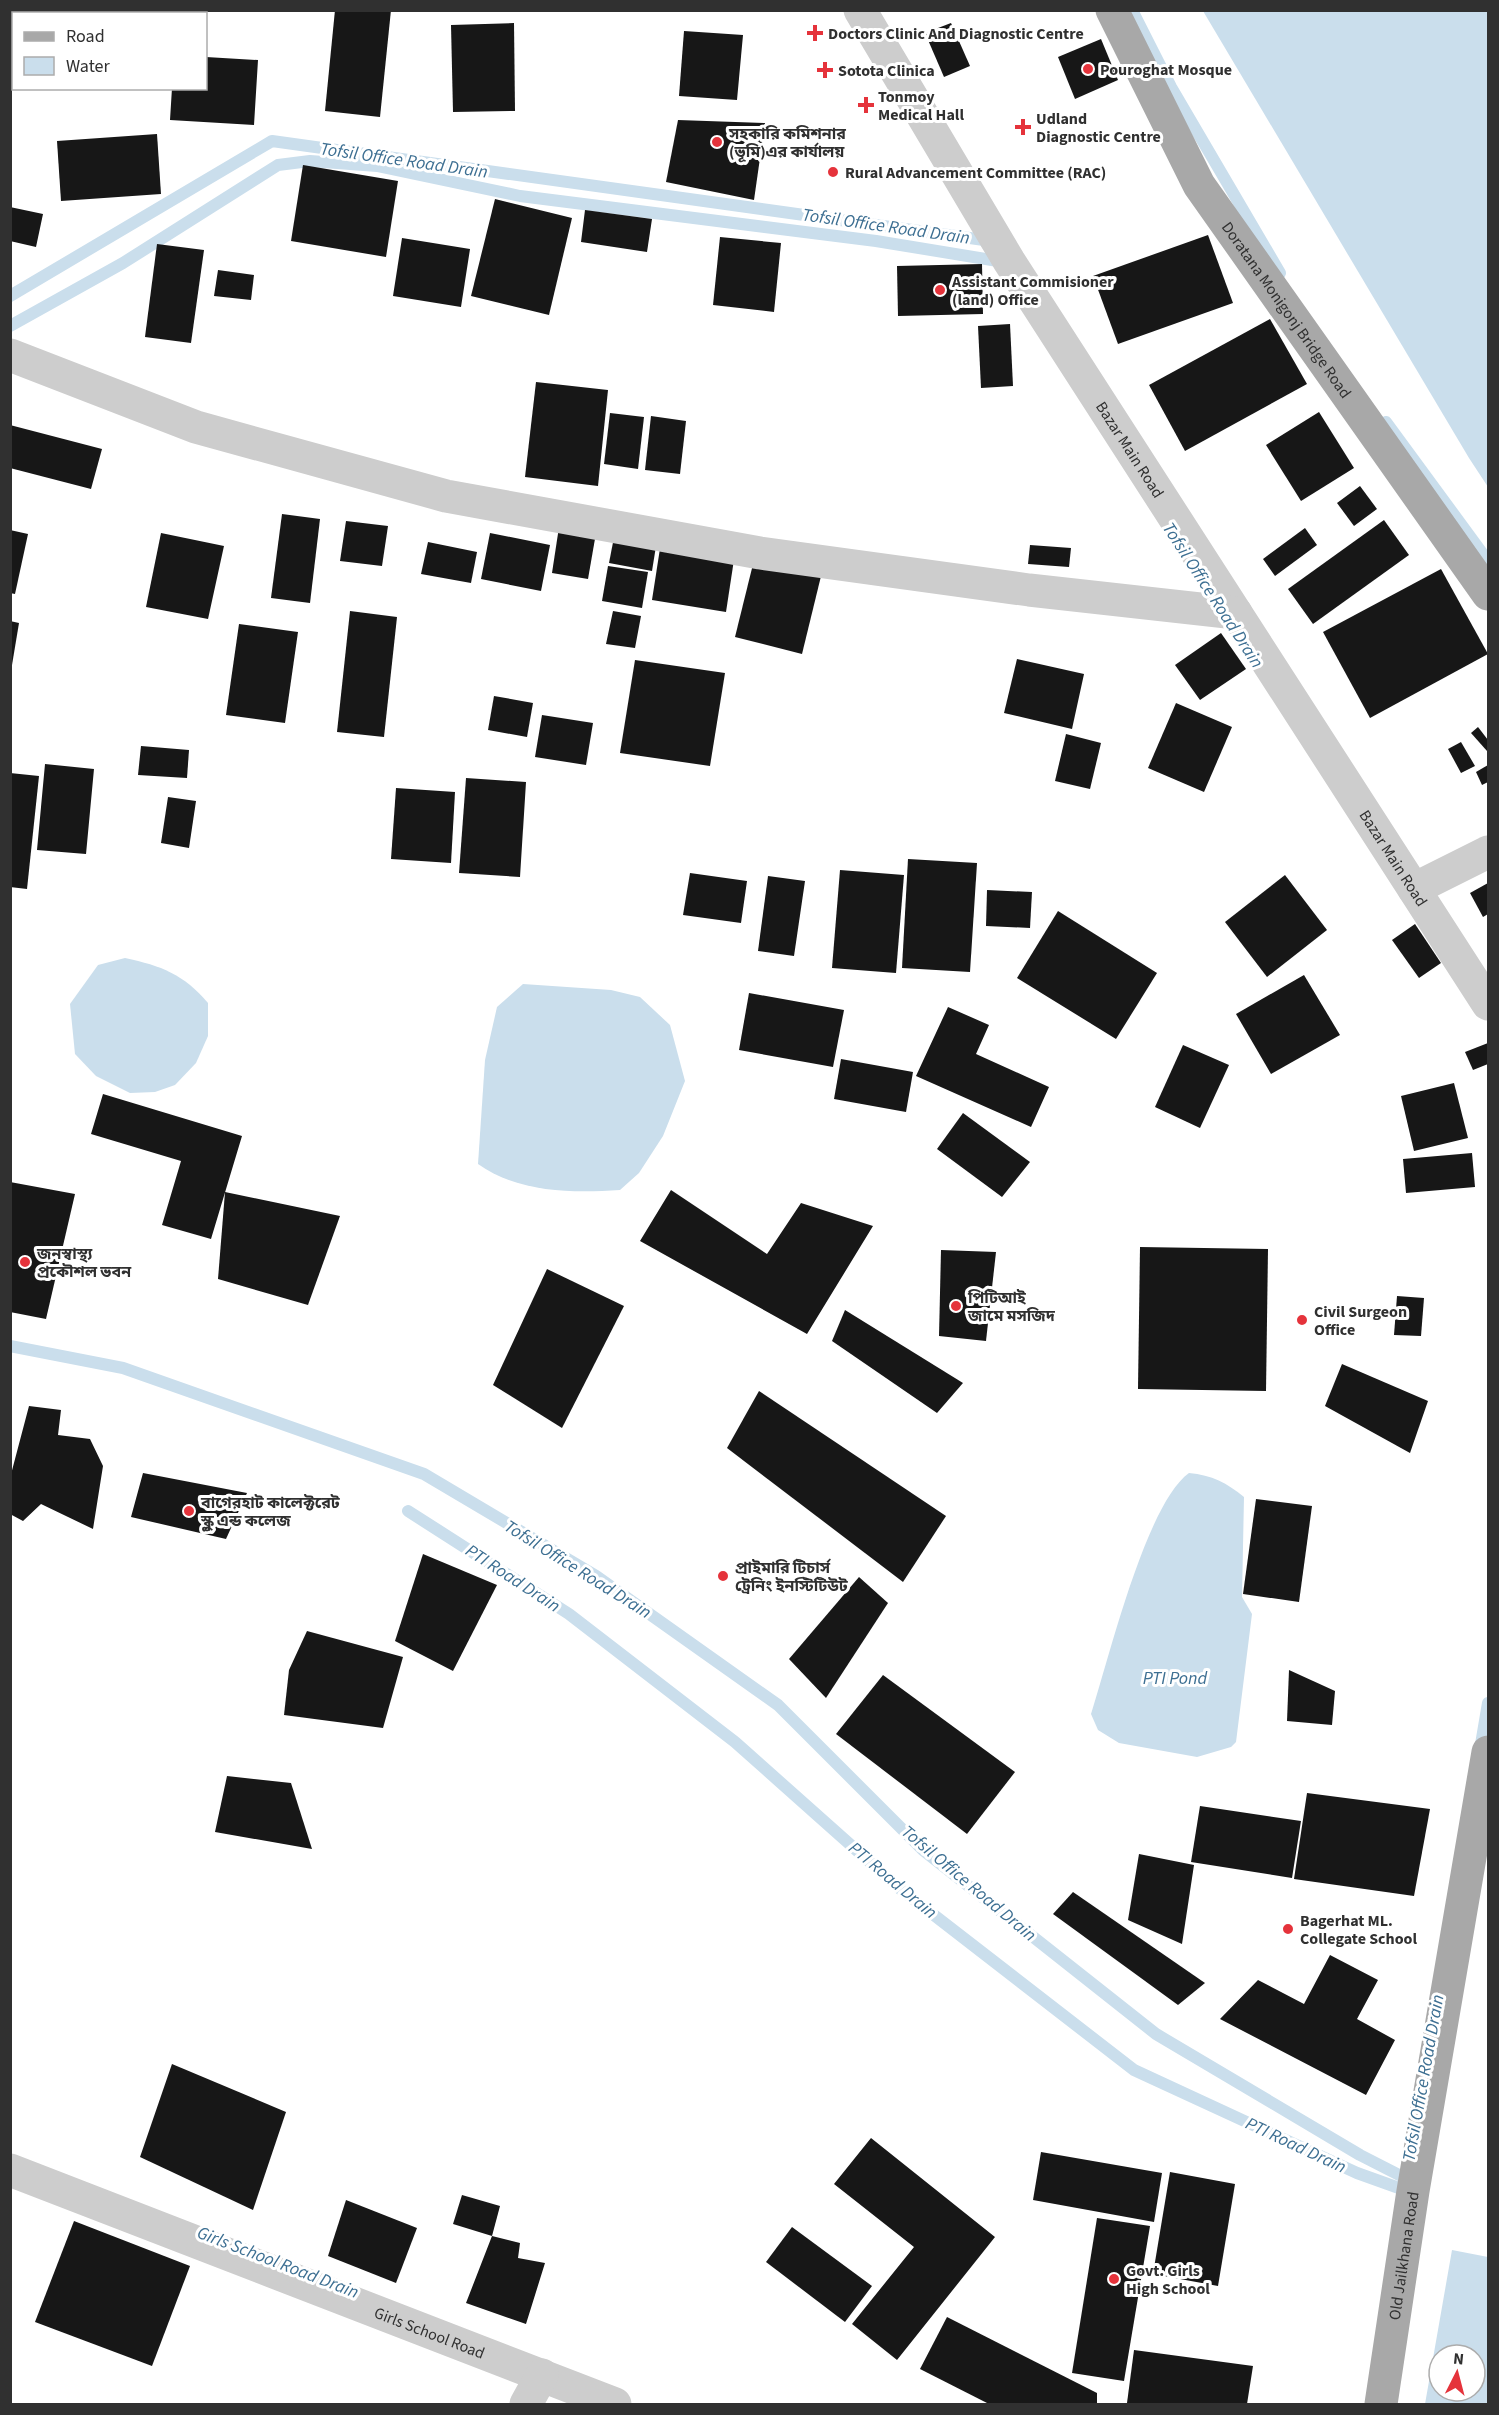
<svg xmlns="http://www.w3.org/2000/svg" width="1499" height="2415" viewBox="0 0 1499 2415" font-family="'Source Sans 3','Noto Sans Bengali',sans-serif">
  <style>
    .water { fill: #cadeec; fill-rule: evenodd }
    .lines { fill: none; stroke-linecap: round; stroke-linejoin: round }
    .stream { stroke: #cadeec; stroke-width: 12 }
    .building { fill: #171717 }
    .minor { stroke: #cdcdcd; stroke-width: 33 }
    .major { stroke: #a8a8a8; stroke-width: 33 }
    .poi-dot { fill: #e5333b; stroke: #fff; stroke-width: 2 }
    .labels { text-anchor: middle; stroke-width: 6; stroke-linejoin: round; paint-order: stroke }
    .poi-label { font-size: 16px; font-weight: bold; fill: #303030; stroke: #fff; text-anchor: start }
    .street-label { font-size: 16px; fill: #303030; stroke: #fff }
    .water-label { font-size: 18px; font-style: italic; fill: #3d6f92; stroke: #fff }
  </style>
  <rect width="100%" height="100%" fill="#fff"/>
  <g class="water">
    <path d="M1203 11H1488V487L1469 458Z"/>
    <path d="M125 958C162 966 183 974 208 1003V1036L196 1063 175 1085 155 1092 130 1093 96 1076 75 1054 70 1004 98 965Z"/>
    <path d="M523 984 611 990 640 997 670 1025 685 1081 663 1136 639 1173 620 1190C572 1193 519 1193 478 1164L485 1060 497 1007Z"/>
    <path d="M1189 1473C1212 1475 1227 1483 1244 1497L1242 1597 1252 1614 1236 1742 1231 1747 1197 1757 1119 1743 1098 1730 1091 1714C1109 1658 1146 1504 1189 1473Z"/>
    <path d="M1452 2250 1488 2257V2404H1425ZM1439 2355H1475V2391H1439Z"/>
  </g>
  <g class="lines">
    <g class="stream">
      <path d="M1132 10 1171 87 1280 273"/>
      <path d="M10 296 272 141 984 240 989 247"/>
      <path d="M10 326 123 263 278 165 310 161 377 166 520 196 876 241 1004 262"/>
      <path d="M1386 422 1488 561"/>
      <path d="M10 1346 123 1368 424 1474 596 1576 778 1705 923 1850 1156 2034 1360 2155 1405 2178 1407 2169"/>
      <path d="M408 1511 569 1614 735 1742 899 1888 1134 2070 1357 2173 1410 2192"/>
      <path d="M1480 1750 1488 1703"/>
    </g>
  </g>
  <g class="building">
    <path d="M46 10H90L100 12 46 14Z"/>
    <path d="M117 10H169L168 14H125Z"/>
    <path d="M335 10H391L380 117 325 111Z"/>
    <path d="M514 23 515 111 453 112 451 25Z"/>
    <path d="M951 23 970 66 944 77 925 33Z"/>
    <path d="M684 31 743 35 737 100 679 96Z"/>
    <path d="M1101 39 1118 80 1075 99 1058 57Z"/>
    <path d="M206 57 258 60 254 125 170 120 172 88H206Z"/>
    <path d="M678 120 765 123 754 200 666 182Z"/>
    <path d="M157 134 161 194 61 201 57 141Z"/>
    <path d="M303 165 398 181 386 257 291 241Z"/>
    <path d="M495 199 572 218 549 315 471 296Z"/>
    <path d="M10 207 43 214 36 247 10 241Z"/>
    <path d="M585 210 652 219 647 252 581 242Z"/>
    <path d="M1208 235 1233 303 1118 344 1093 276Z"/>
    <path d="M720 237 781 243 774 312 713 305Z"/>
    <path d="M402 238 470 249 461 307 393 296Z"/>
    <path d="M157 244 204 250 191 343 145 337Z"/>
    <path d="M982 264 983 314 898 316 897 266Z"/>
    <path d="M218 270 254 275 251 300 214 296Z"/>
    <path d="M1270 319 1307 384 1185 451 1149 385Z"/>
    <path d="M1010 324 1013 386 981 388 978 326Z"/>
    <path d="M536 382 608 390 598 486 525 477Z"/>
    <path d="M1319 412 1354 468 1301 501 1266 445Z"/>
    <path d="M610 413 644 417 638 469 604 464Z"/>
    <path d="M651 416 686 421 680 474 645 470Z"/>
    <path d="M10 425 102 449 91 489 10 468Z"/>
    <path d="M1360 486 1377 509 1354 526 1337 503Z"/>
    <path d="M282 514 320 519 310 603 271 598Z"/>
    <path d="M1384 520 1409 555 1313 624 1288 589Z"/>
    <path d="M346 521 388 526 382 566 340 561Z"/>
    <path d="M559 527 596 533 588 579 552 573Z"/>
    <path d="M1305 528 1317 545 1275 576 1263 559Z"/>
    <path d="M10 530 28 534 15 594 10 593Z"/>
    <path d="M615 532 657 540 652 571 609 563Z"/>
    <path d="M161 533 224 546 208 619 146 607Z"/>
    <path d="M490 533 550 545 541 591 481 579Z"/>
    <path d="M428 542 477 552 471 583 421 574Z"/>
    <path d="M661 542 735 553 726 612 652 600Z"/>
    <path d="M1030 545 1071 548 1069 567 1028 564Z"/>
    <path d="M755 556 822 572 802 654 735 637Z"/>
    <path d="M608 566 648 572 642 608 602 601Z"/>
    <path d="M1441 569 1488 654 1370 718 1323 632Z"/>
    <path d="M350 611 397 617 384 737 337 732Z"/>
    <path d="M613 611 641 616 635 648 606 644Z"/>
    <path d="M10 621 19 623 12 665H10Z"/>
    <path d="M239 624 298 632 285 723 226 715Z"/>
    <path d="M1221 633 1246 669 1200 700 1175 665Z"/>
    <path d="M1017 659 1084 674 1072 729 1004 713Z"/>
    <path d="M635 660 725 673 710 766 620 753Z"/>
    <path d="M494 696 533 703 527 737 488 730Z"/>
    <path d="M1176 703 1232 727 1204 792 1148 768Z"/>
    <path d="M542 715 593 723 586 765 535 757Z"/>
    <path d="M1478 727 1488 740 1487 751 1471 733Z"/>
    <path d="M1066 734 1101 743 1090 789 1055 781Z"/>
    <path d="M1461 742 1475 766 1461 773 1448 749Z"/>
    <path d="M141 746 189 750 187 778 138 775Z"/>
    <path d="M45 764 94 769 86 854 37 850Z"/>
    <path d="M1488 765V782L1482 785 1476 772Z"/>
    <path d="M10 773 39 776 27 889 10 887Z"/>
    <path d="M466 778 526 782 520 877 459 873Z"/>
    <path d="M396 788 455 792 451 863 391 859Z"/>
    <path d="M168 797 196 801 189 848 161 843Z"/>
    <path d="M908 859 977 863 970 972 902 968Z"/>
    <path d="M840 870 904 875 896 973 832 968Z"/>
    <path d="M690 873 747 881 741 923 683 915Z"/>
    <path d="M1285 875 1327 930 1267 977 1225 922Z"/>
    <path d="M768 876 805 881 794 956 758 951Z"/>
    <path d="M1488 883V914L1483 917 1470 893Z"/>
    <path d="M987 890 1032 892 1030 928 986 926Z"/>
    <path d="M1058 911 1157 973 1116 1039 1017 978Z"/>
    <path d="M1415 924 1441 963 1419 978 1392 940Z"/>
    <path d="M1304 975 1340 1035 1271 1074 1236 1014Z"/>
    <path d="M749 993 844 1010 833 1067 739 1050Z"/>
    <path d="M948 1007 989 1025 976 1054 1049 1087 1031 1127 916 1076Z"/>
    <path d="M1488 1043V1064L1473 1070 1465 1052Z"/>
    <path d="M1183 1045 1229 1065 1200 1128 1155 1107Z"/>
    <path d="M841 1059 913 1072 906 1112 834 1099Z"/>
    <path d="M1454 1083 1468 1138 1414 1151 1401 1096Z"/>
    <path d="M103 1094 242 1136 211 1239 162 1225 181 1161 91 1134Z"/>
    <path d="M963 1113 1030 1162 1002 1197 937 1149Z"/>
    <path d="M1472 1153 1475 1187 1406 1193 1403 1159Z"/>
    <path d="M10 1182 75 1194 46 1319 10 1312Z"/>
    <path d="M671 1190 767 1254 801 1203 873 1226 807 1334 640 1241Z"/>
    <path d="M225 1192 340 1216 308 1305 218 1279Z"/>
    <path d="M1140 1247 1268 1249 1266 1391 1138 1389Z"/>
    <path d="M941 1250 996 1252 986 1341 939 1336Z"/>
    <path d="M547 1269 624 1306 562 1428 493 1385Z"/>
    <path d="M1397 1296 1424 1298 1421 1336 1394 1335Z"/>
    <path d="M845 1310 963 1383 937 1413 832 1341Z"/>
    <path d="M1342 1364 1428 1401 1410 1453 1325 1406Z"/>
    <path d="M759 1391 946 1516 903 1582 727 1448Z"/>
    <path d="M29 1406 61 1410 58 1435 90 1439 103 1466 93 1529 41 1504 23 1521 10 1514V1478Z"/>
    <path d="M143 1473 247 1493 226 1539 131 1517Z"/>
    <path d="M1256 1499 1312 1506 1299 1602 1243 1594Z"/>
    <path d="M423 1554 497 1585 453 1671 395 1641Z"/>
    <path d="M859 1577 888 1603 826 1698 789 1659Z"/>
    <path d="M307 1631 403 1657 383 1728 284 1715 289 1670Z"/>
    <path d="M1289 1670 1335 1691 1332 1725 1287 1721Z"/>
    <path d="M883 1675 1015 1772 967 1834 836 1734Z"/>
    <path d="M227 1776 291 1783 312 1849 215 1832Z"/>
    <path d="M1307 1793 1430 1809 1414 1896 1294 1879Z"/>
    <path d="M1200 1806 1301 1821 1292 1878 1191 1862Z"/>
    <path d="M1139 1854 1194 1865 1182 1944 1128 1920Z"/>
    <path d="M1073 1892 1205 1983 1178 2005 1053 1914Z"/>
    <path d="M1330 1955 1378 1980 1357 2019 1395 2040 1366 2095 1220 2019 1258 1980 1304 2004Z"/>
    <path d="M172 2064 286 2112 253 2210 140 2157Z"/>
    <path d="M871 2138 995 2237 897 2360 852 2324 914 2247 834 2184Z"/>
    <path d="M1041 2152 1162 2173 1154 2222 1033 2200Z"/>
    <path d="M1170 2172 1235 2184 1218 2286 1153 2274Z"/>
    <path d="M462 2195 500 2206 492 2236 453 2224Z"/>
    <path d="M346 2200 417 2228 396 2283 328 2256Z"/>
    <path d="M1097 2218 1150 2226 1124 2381 1072 2373Z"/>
    <path d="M74 2221 190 2266 152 2366 35 2322Z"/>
    <path d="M792 2227 872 2286 845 2322 766 2262Z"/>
    <path d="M492 2236 520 2243 518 2258 545 2263 526 2324 466 2303Z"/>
    <path d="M947 2317 1097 2393V2404H989L920 2369Z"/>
    <path d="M1134 2350 1253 2366 1247 2404 1127 2403Z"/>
  </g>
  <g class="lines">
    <g class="minor">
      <path id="s1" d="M860 10 1009 261 1488 1004"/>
      <path d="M10 355 196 427 446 496 760 553 1029 590 1236 613"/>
      <path d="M1414 889 1488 852"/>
      <path id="s2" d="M10 2170 615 2404"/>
      <path d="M526 2404 542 2375"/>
    </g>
    <g class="major">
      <path id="s3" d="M1112 10 1199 185 1488 594"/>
      <path id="s4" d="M1381 2404 1413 2191 1488 1752"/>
    </g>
  </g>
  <g class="poi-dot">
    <path d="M812 24h6v6h6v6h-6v6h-6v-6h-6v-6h6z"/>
    <circle cx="1088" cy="69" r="6"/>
    <path d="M822 61h6v6h6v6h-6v6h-6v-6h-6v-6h6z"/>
    <path d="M863 96h6v6h6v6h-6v6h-6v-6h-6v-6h6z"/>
    <path d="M1020 118h6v6h6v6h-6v6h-6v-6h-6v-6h6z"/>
    <circle cx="717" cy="142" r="6"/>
    <circle cx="833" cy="172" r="6"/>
    <circle cx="940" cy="290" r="6"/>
    <circle cx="25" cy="1262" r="6"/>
    <circle cx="956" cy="1306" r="6"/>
    <circle cx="1302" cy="1320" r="6"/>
    <circle cx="189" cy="1511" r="6"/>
    <circle cx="723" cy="1576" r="6"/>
    <circle cx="1288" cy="1929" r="6"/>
    <circle cx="1114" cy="2279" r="6"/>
  </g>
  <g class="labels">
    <g class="poi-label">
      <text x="828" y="39">Doctors Clinic And Diagnostic Centre</text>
      <text x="1100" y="75">Pouroghat Mosque</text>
      <text x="838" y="76">Sotota Clinica</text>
      <text x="878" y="102">Tonmoy<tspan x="878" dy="18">Medical Hall</tspan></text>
      <text x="1036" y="124">Udland<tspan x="1036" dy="18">Diagnostic Centre</tspan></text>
      <text x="729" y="139">সহকারি কমিশনার<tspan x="729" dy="18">(ভূমি)এর কার্যালয়</tspan></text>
      <text x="845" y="178">Rural Advancement Committee (RAC)</text>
      <text x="952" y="287">Assistant Commisioner<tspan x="952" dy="18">(land) Office</tspan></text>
      <text x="37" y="1259">জনস্বাস্থ্য<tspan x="37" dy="18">প্রকৌশল ভবন</tspan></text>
      <text x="968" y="1303">পিটিআই<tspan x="968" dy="18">জামে মসজিদ</tspan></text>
      <text x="1314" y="1317">Civil Surgeon<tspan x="1314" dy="18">Office</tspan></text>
      <text x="201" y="1508">বাগেরহাট কালেক্টরেট<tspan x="201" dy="18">স্কুল এন্ড কলেজ</tspan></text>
      <text x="735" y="1573">প্রাইমারি টিচার্স<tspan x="735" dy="18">ট্রেনিং ইনস্টিটিউট</tspan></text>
      <text x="1300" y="1926">Bagerhat ML.<tspan x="1300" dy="18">Collegate School</tspan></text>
      <text x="1126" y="2276">Govt. Girls<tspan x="1126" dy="18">High School</tspan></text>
    </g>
    <g class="street-label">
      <text dy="6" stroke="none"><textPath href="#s3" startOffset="348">Doratana Monigonj Bridge Road</textPath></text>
      <text dy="6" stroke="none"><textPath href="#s1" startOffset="516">Bazar Main Road</textPath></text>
      <text dy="6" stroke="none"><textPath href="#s1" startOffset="1002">Bazar Main Road</textPath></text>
      <text dy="6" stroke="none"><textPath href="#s4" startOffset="150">Old Jailkhana Road</textPath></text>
      <text dy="6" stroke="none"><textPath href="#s2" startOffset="450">Girls School Road</textPath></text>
    </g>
    <g class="water-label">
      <text transform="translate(404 160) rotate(8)" y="6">Tofsil Office Road Drain</text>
      <text transform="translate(886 226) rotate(8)" y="6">Tofsil Office Road Drain</text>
      <text transform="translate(1213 595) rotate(57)" y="6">Tofsil Office Road Drain</text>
      <text transform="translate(578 1569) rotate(32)" y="6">Tofsil Office Road Drain</text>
      <text transform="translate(513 1578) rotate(33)" y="6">PTI Road Drain</text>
      <text x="1175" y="1684">PTI Pond</text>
      <text transform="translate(893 1880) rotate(40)" y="6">PTI Road Drain</text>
      <text transform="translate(969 1883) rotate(40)" y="6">Tofsil Office Road Drain</text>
      <text transform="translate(1423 2078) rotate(-80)" y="6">Tofsil Office Road Drain</text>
      <text transform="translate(1296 2145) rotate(25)" y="6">PTI Road Drain</text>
      <text transform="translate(278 2262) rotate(21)" y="6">Girls School Road Drain</text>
    </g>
  </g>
  <rect width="1499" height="2415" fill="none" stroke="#303030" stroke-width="24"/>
  <rect x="12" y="12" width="195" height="78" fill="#ffffff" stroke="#acacac" stroke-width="1.5"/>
  <rect x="24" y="32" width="30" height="9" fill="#a8a8a8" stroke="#acacac" stroke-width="1.5"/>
  <text x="66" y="42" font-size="18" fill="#303030">Road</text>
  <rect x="24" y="57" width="30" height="18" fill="#cadeec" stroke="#acacac" stroke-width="1.5"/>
  <text x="66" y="72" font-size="18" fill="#303030">Water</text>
  <g transform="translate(1457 2373) rotate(6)"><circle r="28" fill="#ffffff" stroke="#acacac" stroke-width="1.5"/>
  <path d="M0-4.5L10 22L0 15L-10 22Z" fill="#e5333b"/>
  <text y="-9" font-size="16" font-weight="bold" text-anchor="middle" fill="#303030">N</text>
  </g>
</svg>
